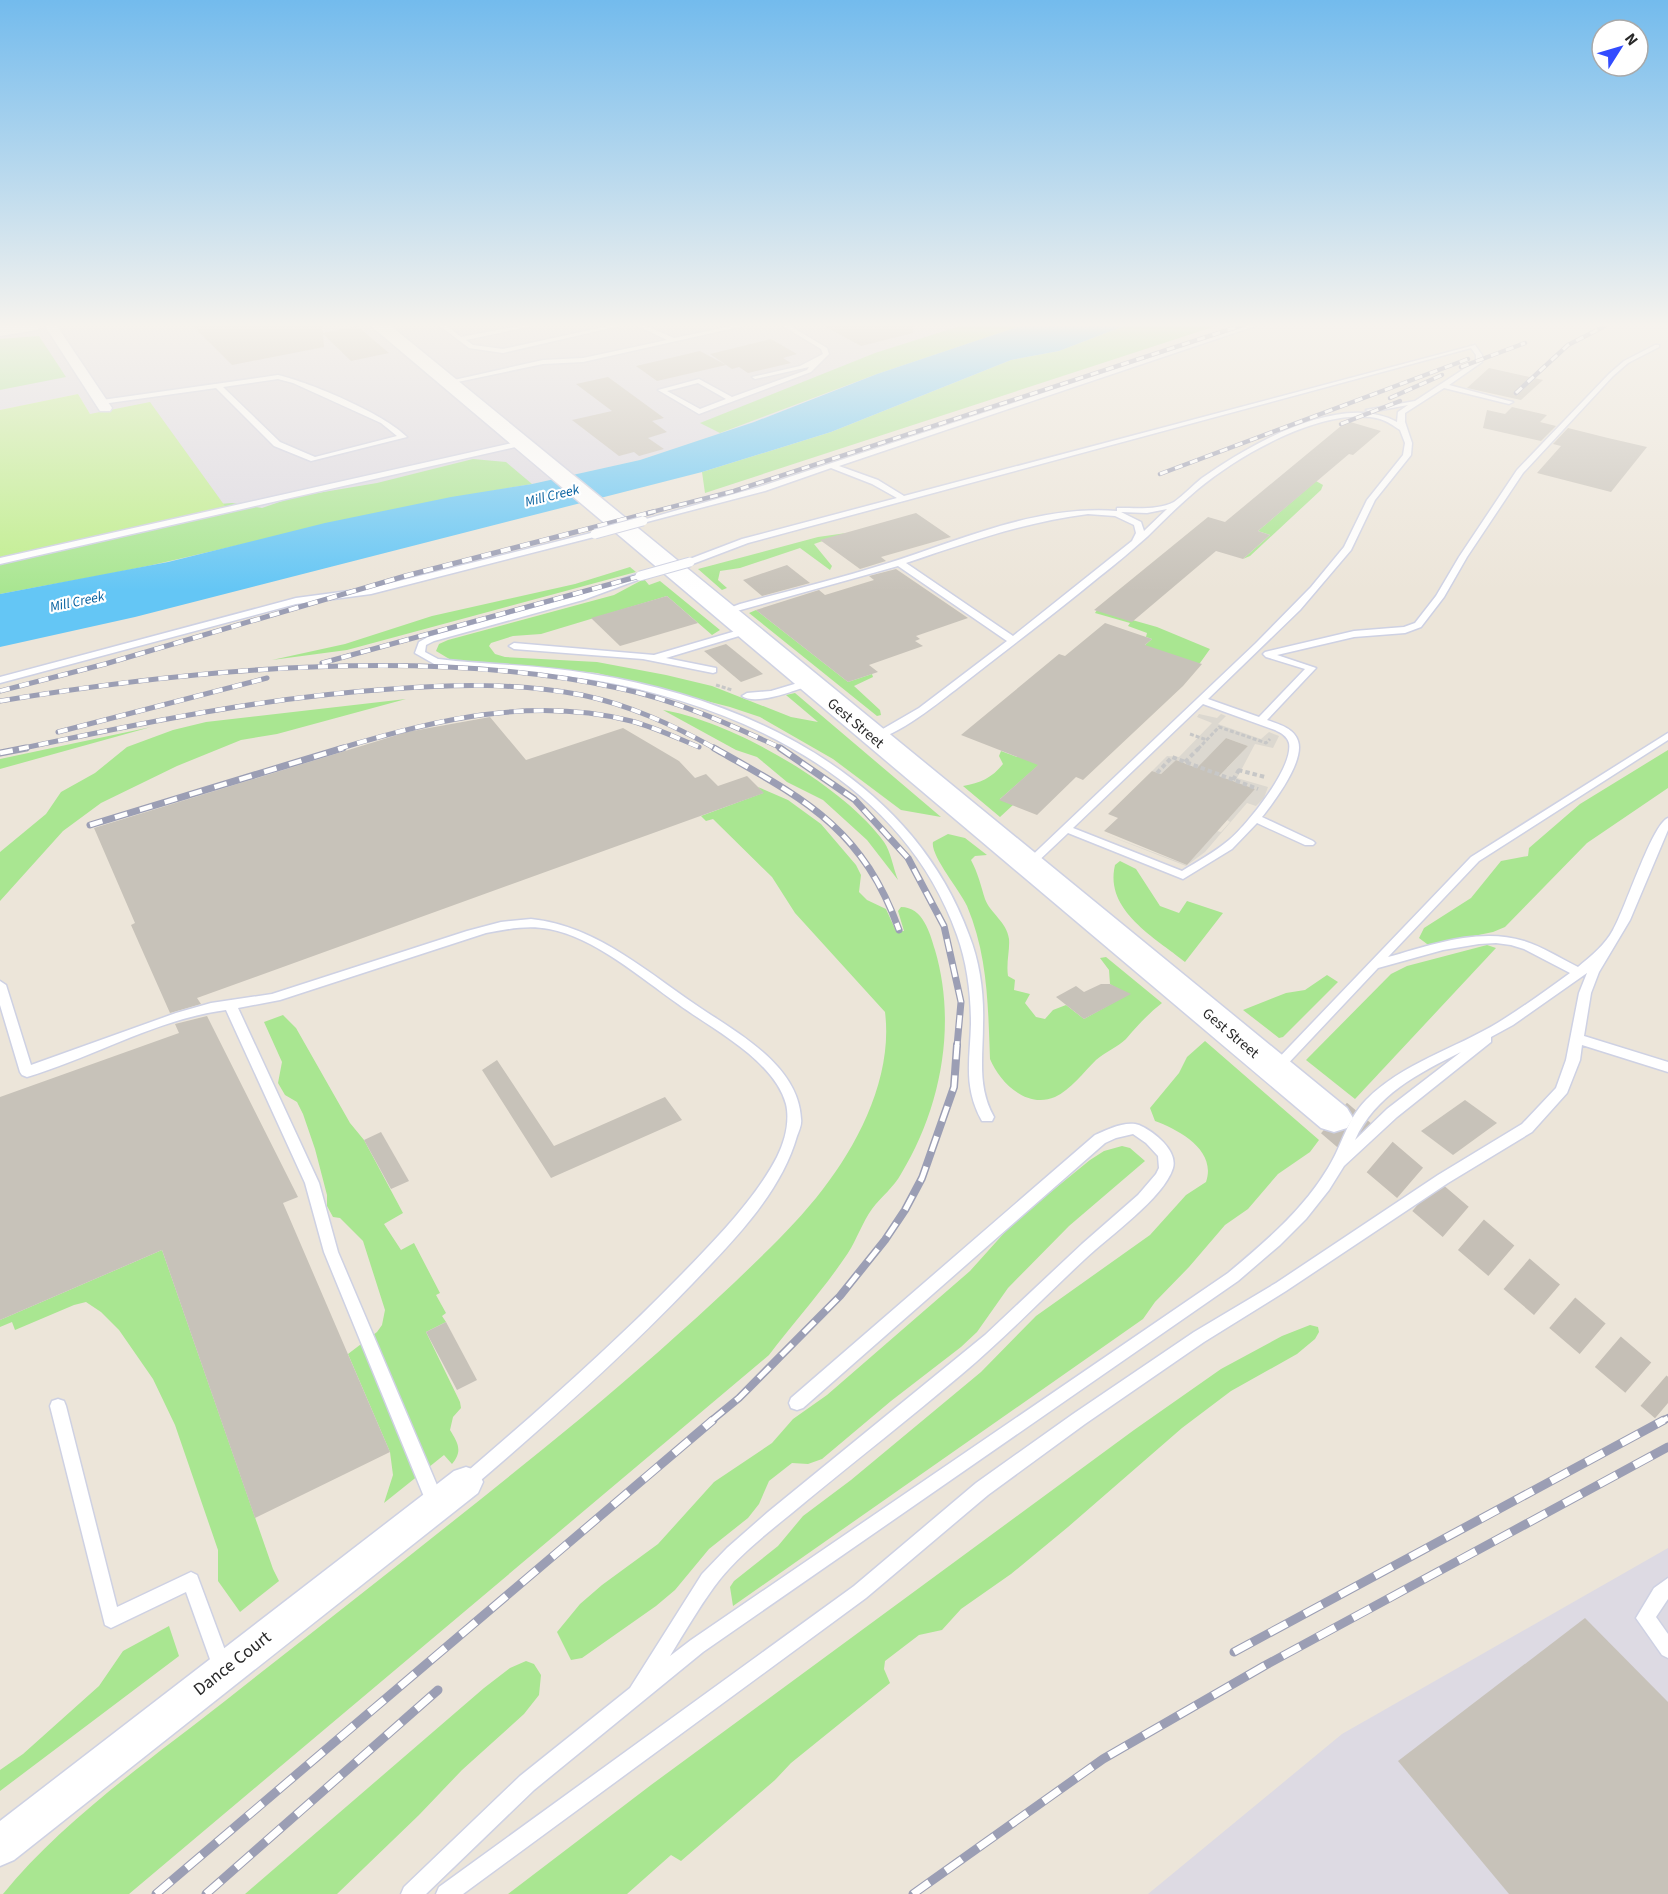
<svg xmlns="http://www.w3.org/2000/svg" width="1668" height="1894" viewBox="0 0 1668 1894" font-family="'Source Sans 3',sans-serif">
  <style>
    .industrial { fill: #dddae3 }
    .green { fill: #a9e691 }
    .pitch { fill: #bfee8c }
    .plaza { fill: #dcd8d0; fill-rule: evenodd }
    .water { fill: #64c6f5 }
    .building { fill: #c7c2b9 }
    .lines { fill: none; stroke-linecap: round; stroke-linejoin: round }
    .secondary-tunnel { stroke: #c5bfb6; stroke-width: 40; stroke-dasharray: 40 20; stroke-linecap: butt }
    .lane-casing { stroke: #ced1e3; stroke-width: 3 }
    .street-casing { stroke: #ced1e3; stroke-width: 3 }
    .secondary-casing { stroke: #ced1e3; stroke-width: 3 }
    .path-far1 { stroke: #c7c7c7; stroke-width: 3; stroke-dasharray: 4 2; stroke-linecap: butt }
    .path { stroke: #c7c7c7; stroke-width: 4; stroke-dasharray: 4.5 3; stroke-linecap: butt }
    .lane { fill: #fff; fill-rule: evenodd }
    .street { fill: #fff; fill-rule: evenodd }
    .secondary { fill: #fff; fill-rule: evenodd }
    .rail-far4-casing { stroke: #9b9eb4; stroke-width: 4.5 }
    .rail-far3-casing { stroke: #9b9eb4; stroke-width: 5 }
    .rail-far2-casing { stroke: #9b9eb4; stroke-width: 7 }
    .rail-far1-casing { stroke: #9b9eb4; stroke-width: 8 }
    .rail-casing { stroke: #9b9eb4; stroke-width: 9 }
    .rail-far4 { stroke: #fff; stroke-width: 3; stroke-dasharray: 8; stroke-linecap: butt }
    .rail-far3 { stroke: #fff; stroke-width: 4; stroke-dasharray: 10; stroke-linecap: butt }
    .rail-far2 { stroke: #fff; stroke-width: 4.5; stroke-dasharray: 13; stroke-linecap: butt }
    .rail-far1 { stroke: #fff; stroke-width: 5; stroke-dasharray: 16; stroke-linecap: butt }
    .rail { stroke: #fff; stroke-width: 7; stroke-dasharray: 20; stroke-linecap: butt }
    .lane-bridge-casing { stroke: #ced1e3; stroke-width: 11; stroke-linecap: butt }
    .lane-bridge { stroke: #fff; stroke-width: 9 }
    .labels { text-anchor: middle; stroke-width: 4.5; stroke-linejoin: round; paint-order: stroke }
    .far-water-label { font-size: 14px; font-style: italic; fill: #06619f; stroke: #fff }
    .street-label { font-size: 15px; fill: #282828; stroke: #fff }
    .near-street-label { font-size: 18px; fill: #282828; stroke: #fff }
  </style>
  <rect width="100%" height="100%" fill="#ece5d9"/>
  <g class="industrial">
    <path d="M31 326H1020L877 374 754 422 640 460 532 484 247 537 90 414 78 394 0 410V331Z"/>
    <path d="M1668 1548V1894H1148L1342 1734Z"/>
  </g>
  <g class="green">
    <path d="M960 326H1020L877 374 720 433 700 423 875 353Z"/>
    <path d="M1124 326H1216L705 493 702 472 831 432 1011 360 1059 351Z"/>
    <path d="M39 336 66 377 0 390V339Z"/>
    <path d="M473 459 506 462 532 484C410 504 291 533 170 561 114 574 57 583 0 594V554L206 505 232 503 262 508 294 497 377 483Z"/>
    <path d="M1316 481 1323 485 1321 490 1250 556 1243 559 1270 535 1258 531Z"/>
    <path d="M846 533 814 544 832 566 830 570 800 548 740 568 720 571 718 580 727 588 722 590 698 569 818 537Z"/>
    <path d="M630 567 636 572 347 650 272 660 345 644 432 616 575 584Z"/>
    <path d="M644 579 649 585 660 581 720 630 712 635 667 596 541 634 513 636 491 643 489 646 495 654 505 657 597 662 666 675 712 686 791 717 818 722 786 695 795 693 941 817 901 810 833 759 760 717 730 707 597 673 451 660 436 651 439 644 448 640 614 595Z"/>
    <path d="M756 610 848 682 872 674 873 677 854 686 880 710 881 715 877 716 749 613Z"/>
    <path d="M1097 610 1157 627 1210 649 1200 663 1037 740 1152 639 1146 637 1147 633 1128 626 1130 623 1095 613Z"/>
    <path d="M406 699 277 734 241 740 177 766 101 803 63 831 0 901V852L46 814 61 792 95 773 127 747 173 730 206 722Z"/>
    <path d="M663 710C731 721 843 785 884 842 891 852 893 868 898 880L867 840 823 800 787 782 757 757 736 750Z"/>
    <path d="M151 727 0 769V759Z"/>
    <path d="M1030 747 1050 755 1000 799 1013 805 1000 817 963 786C980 783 992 778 1003 764L999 756 1001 751 1017 757Z"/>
    <path d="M1668 750V788L1587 843 1505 927 1493 932 1435 944H1427L1419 938 1424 928 1471 898 1501 861 1528 856 1529 848 1580 804Z"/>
    <path d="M758 787 788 800 821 824 856 865 861 875 859 892 867 900 886 909 896 931H904L898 911 901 907C923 907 930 933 935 950 957 1025 941 1108 901 1174 894 1187 881 1197 872 1209 862 1223 857 1239 848 1253 824 1289 795 1321 769 1355L129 1894H3C62 1821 151 1759 225 1701 344 1607 464 1514 581 1418 634 1374 685 1329 735 1282 765 1253 797 1223 823 1189 860 1141 893 1075 885 1012L795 913 772 877 713 819 706 821 701 816 763 793Z"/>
    <path d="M948 834 965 838 987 855 975 856 971 860C978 873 981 886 985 899 990 913 1007 922 1009 939 1010 950 1006 963 1008 976L1015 980 1014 990 1030 994 1025 1003 1036 1017 1045 1019 1053 1010 1066 1005 1084 1019 1127 995 1110 984 1109 970 1100 958 1106 957 1162 1003C1148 1014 1137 1026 1126 1039 1118 1047 1105 1052 1096 1060 1084 1072 1070 1090 1055 1097 1027 1109 1000 1083 990 1059 988 1006 988 956 967 906 959 889 930 855 933 842Z"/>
    <path d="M1120 861 1136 869 1160 906 1179 913 1187 901 1223 913 1185 962C1156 938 1104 911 1115 865Z"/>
    <path d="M1487 945 1496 948 1355 1099 1306 1060 1391 974 1407 966Z"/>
    <path d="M1327 975 1338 982 1283 1037 1279 1038 1243 1010 1286 993 1305 990Z"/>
    <path d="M283 1015 296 1028 350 1123 364 1140 403 1213 384 1224 401 1250 414 1243 440 1293 436 1295 446 1313 442 1316 446 1322 426 1332 460 1402 461 1408 453 1417 450 1430C458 1443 463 1451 452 1464L444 1455 384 1503 393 1475 390 1452 348 1354 377 1332 382 1325 385 1310 363 1241 340 1218 333 1217 327 1206V1195L315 1149 303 1114 297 1102 285 1095 278 1083 282 1062 264 1022Z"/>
    <path d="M1205 1041 1319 1140 1310 1152 1278 1174 1248 1209 1225 1225 1189 1267 1155 1302 1143 1319 733 1606 730 1587 734 1581 778 1546 803 1516 851 1480 981 1372 1036 1316 1150 1235 1186 1195 1206 1182C1217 1150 1179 1130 1155 1121L1150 1108 1179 1073 1187 1057Z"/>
    <path d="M1122 1146 1130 1148 1145 1161 1069 1226 1008 1288 977 1332 961 1347 891 1401 822 1459 808 1464 792 1463 769 1481 759 1504 748 1518 709 1549 675 1590 656 1606 582 1658 571 1660 557 1632 580 1604 602 1585 658 1544 714 1482 772 1443 793 1419 827 1395 970 1271 1014 1222 1090 1160 1104 1151Z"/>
    <path d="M162 1250 273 1569 279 1581 240 1612 218 1581V1550L175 1425 153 1379 119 1330 101 1312 86 1302 74 1305 15 1330 12 1322 0 1327V1320Z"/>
    <path d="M1310 1325 1318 1327 1319 1332 1315 1339 1297 1354 1231 1391 1182 1428 1068 1527 1011 1574 961 1609 942 1630 919 1635 885 1661 884 1669 890 1683 791 1763 775 1780 681 1861 671 1855 627 1894H508L651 1785 1134 1430 1221 1369 1282 1336Z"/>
    <path d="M169 1626 179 1656 0 1791V1770L23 1754 99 1686 123 1651Z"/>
    <path d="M526 1661 534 1664 541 1675 539 1695 524 1714 462 1770 419 1815 337 1894H245L484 1688 510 1668Z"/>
  </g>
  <path class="pitch" d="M78 394 90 414 150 402 230 513 0 565V410Z"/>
  <path class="plaza" d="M1199 714 1217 718 1221 714 1226 716 1218 724 1261 739 1269 732 1279 736 1273 748 1255 744 1237 778 1268 787 1264 798 1256 806 1247 803 1205 852 1186 866 1102 833 1187 865 1217 831 1221 832 1230 822 1227 820 1255 789 1176 760 1161 774 1152 771 1167 756 1179 757 1212 723 1197 717ZM1226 738 1248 746 1227 768 1205 760Z"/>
  <path class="water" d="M1020 326H1124L1059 351 1011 360 831 432 702 472 135 617 0 647V594L168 562 325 523 451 497 532 484 640 460 754 422 877 374Z"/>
  <g class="building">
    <path d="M193 326H322L323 333 357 326 389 353 351 361 323 334 324 347 232 365Z"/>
    <path d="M824 326H913V333L861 346Z"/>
    <path d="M771 339 797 354 783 358 791 363 748 373 739 367 732 369 710 354Z"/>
    <path d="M700 351 726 365 657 381 636 366Z"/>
    <path d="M1489 368 1543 380 1521 400 1467 388Z"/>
    <path d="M608 377 664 418 652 421 667 432 648 438 664 449 639 456 634 452 619 456 572 420 612 411 576 384Z"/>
    <path d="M1512 407 1547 415 1540 422 1556 426 1541 441 1483 428 1487 410 1505 414Z"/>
    <path d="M1347 421 1381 431 1353 455 1349 454 1258 531 1270 535 1243 559 1216 551 1132 622 1094 610 1208 517 1225 522Z"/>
    <path d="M1568 428 1608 438 1647 447 1611 492 1537 473 1561 446 1553 444Z"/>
    <path d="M916 513 951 537 881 557 886 561 860 569 820 540Z"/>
    <path d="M787 565 810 583 762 596 743 580Z"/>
    <path d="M896 569 968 618 916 636 920 639 915 641 923 646 869 665 878 672 848 682 756 610 819 590 825 595 874 580 869 576Z"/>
    <path d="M667 596 698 623 620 646 591 618Z"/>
    <path d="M1105 623 1152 639 1145 645 1202 664 1183 686 1083 780 1076 777 1037 815 999 800 1038 765 961 735 1059 654 1065 656Z"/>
    <path d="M726 644 731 648 763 674 741 682 704 651Z"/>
    <path d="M490 717 526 760 623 728 679 761 695 778 706 774 718 786 747 776 764 793 197 998 201 1004 170 1013 131 925 135 923 94 828 407 732Z"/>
    <path d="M1226 738 1248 746 1219 776 1255 789 1187 865 1104 831 1118 818 1108 814 1152 771 1161 774 1176 760 1197 768Z"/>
    <path d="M1101 984H1110L1131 994 1084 1019 1056 997 1076 986 1084 992Z"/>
    <path d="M207 1016 298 1197 283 1203 390 1452 255 1518 162 1250 0 1320V1097L179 1033 175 1024Z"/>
    <path d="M497 1060 554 1146 665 1097 682 1120 551 1178 482 1070Z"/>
    <path d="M1465 1100 1497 1123 1453 1155 1421 1131Z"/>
    <path d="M381 1132 409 1181 391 1189 364 1140Z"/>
    <path d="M446 1322 477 1380 457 1390 426 1332Z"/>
    <path d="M1585 1618 1668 1702V1894H1509L1398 1761Z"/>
  </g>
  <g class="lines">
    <path class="secondary-tunnel" d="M1334 1118 1668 1403"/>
    <g class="lane-casing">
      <g id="lane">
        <path d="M440 326H447L461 337 520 326H532L466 340 473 345 503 349 608 326H619L503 353 469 348Z"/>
        <path d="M638 326H646L674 338 732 326H743L583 362 543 364 448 384 445 382 543 360 583 358 667 340Z"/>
        <path d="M783 326H790L827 348 829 354 811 372 699 414 658 390 699 379 732 397 807 370 809 367 755 379 752 377 800 366 823 354 821 349ZM698 383 726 399 700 409 667 391Z"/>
        <path d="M1246 326H1255L839 466 878 480 904 496 1475 345 1482 355V362L1449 385 1513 402 1509 404 1444 388 1405 413V422L1412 443 1411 455 1375 500 1351 550 1300 610 1208 699 1259 717 1305 669 1266 657 1263 654 1265 652 1354 631 1404 627 1415 623 1436 596 1459 557 1517 470 1609 374 1624 361 1655 345H1659V347L1628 363 1613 376 1523 473 1467 557 1444 597 1421 627 1405 633 1354 637 1277 655 1316 668 1267 720C1278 724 1294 728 1298 741 1305 761 1274 802 1262 817L1313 841 1315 843 1313 845H1305L1257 823 1232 849 1183 879 1068 833 1032 867 1028 868 1022 865 1256 643 1311 587 1344 547 1367 500 1403 455 1405 443 1400 430C1394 426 1387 421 1380 419 1325 405 1239 455 1198 489 1180 504 1164 520 1148 536 1132 550 1116 564 1099 577 1053 615 1006 650 959 687 942 700 891 742 870 739L869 737 919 708 1007 641 898 566 726 614H720L719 612 740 604C787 591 835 580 882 565 959 541 1034 505 1117 511V508H1120C1137 508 1159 510 1174 502 1184 495 1193 485 1202 478 1249 445 1341 391 1397 422L1398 412 1408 405 1370 412 1366 410 1415 401 1476 361V355L1471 348 748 543 690 565 687 564V560L742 539 897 498 872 484 831 468 765 491 643 523 639 521 759 487ZM1167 509 1144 531 1141 522 1121 512 1147 513ZM1088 514 1115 516 1134 525 1136 533 1132 541 1013 636 906 563C966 543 1024 522 1088 514ZM1203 704 1275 730C1281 733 1287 736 1289 743 1294 767 1247 825 1229 840 1215 852 1198 861 1182 871L1073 828Z"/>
        <path d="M278 375C311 383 383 413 407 437L311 461 274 446 216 388 102 404 98 402 102 400ZM278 379 293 383 381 423 397 436 315 457 280 442 223 387Z"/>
        <path d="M521 441 525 443 524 445 0 564V558Z"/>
        <path d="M595 532H598V536L371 594 296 604 0 683V677L296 598 371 588Z"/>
        <path d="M640 573 643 574V578L583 600 434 641 426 645 425 652 438 659C489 665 541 665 592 674 748 699 912 778 969 935 980 963 984 994 983 1024 983 1057 977 1087 994 1117L992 1121H982C963 1087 970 1060 971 1024 971 994 967 963 957 935 903 782 744 706 594 680 542 671 488 671 436 665L415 653 419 642 428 637 577 596Z"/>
        <path d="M746 628 749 629V633L666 658 716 668V672L713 673 643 659 514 649 509 646 514 643 654 655Z"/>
        <path d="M808 680 813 683 811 685C796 690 756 706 742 696L747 693 771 691Z"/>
        <path d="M1668 733V740L1479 861 1388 957C1431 945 1480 927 1524 941 1543 947 1560 958 1578 967 1591 956 1605 945 1613 930 1625 910 1652 824 1668 818V830L1630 920 1599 972 1591 993 1584 1036 1668 1062V1072L1582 1045 1580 1060 1567 1093 1532 1132 1448 1183 1286 1291 1204 1342 1085 1424 988 1495 866 1598 463 1894H436L439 1887 854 1586 976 1483 1073 1414 1194 1332 1276 1283 1438 1175 1522 1124 1556 1088 1566 1060 1579 993 1587 973 1513 1025 1491 1037V1042L1397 1117 1344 1166 1329 1190 1306 1219 1280 1245 1238 1281 703 1652 534 1790 426 1894H401L404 1887 520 1776 630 1688 702 1574 727 1548 768 1512 985 1335 1082 1244 1138 1195 1156 1174 1159 1168 1158 1156 1146 1143 1133 1134 1116 1138 1105 1143 803 1408 797 1410 791 1408 789 1403 791 1398 1095 1135C1106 1130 1126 1120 1139 1125 1153 1131 1178 1150 1173 1168 1164 1198 1108 1237 1085 1259 1044 1297 1005 1338 962 1374 910 1418 856 1460 804 1503 773 1529 737 1555 714 1587 698 1609 684 1633 670 1656L691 1640 1228 1273C1265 1242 1303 1210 1328 1168 1342 1146 1347 1119 1366 1100 1402 1063 1455 1049 1499 1022 1523 1007 1547 990 1570 973L1524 949 1511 945 1496 943 1479 944 1443 950 1378 968 1281 1071H1271L1269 1068 1471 857ZM1461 1052 1387 1109 1355 1140C1375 1095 1419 1073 1461 1052Z"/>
        <path d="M531 919C599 926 650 975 705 1011 743 1036 799 1068 801 1119 802 1124 799 1131 797 1136 781 1193 733 1241 693 1283 624 1355 550 1421 474 1486L468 1489 462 1486 460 1481 462 1476C538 1411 613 1345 683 1273 715 1240 756 1198 777 1157 785 1141 790 1121 786 1104 774 1060 712 1029 678 1004 641 978 594 937 549 929 528 925 507 929 486 933L280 1000 238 1008 319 1183 338 1252 445 1504 442 1510 436 1512 430 1510 427 1504 324 1252 305 1183 226 1010C157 1019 94 1057 27 1077L22 1075 20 1072 0 1005V981L6 985 31 1065 176 1013 211 1003 272 994 467 931 501 922Z"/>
        <path d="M58 1399 64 1401 66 1406 117 1607 191 1572 197 1575 232 1669 230 1676 223 1678 216 1676 186 1592 111 1628 105 1625 50 1406 52 1401Z"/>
        <path d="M1668 1578V1599L1656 1617 1668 1634V1658L1662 1655 1636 1618 1654 1588Z"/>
      </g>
    </g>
    <g class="street-casing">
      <g id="street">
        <path d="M45 326H57L112 408 110 411H100Z"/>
        <path d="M466 1467 478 1471 483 1482 478 1493 14 1860 0 1866V1821L454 1471Z"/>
      </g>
    </g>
    <g class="secondary-casing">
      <g id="secondary">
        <path d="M0 326H40L37 330 0 336Z"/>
        <path d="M371 326H391L1347 1108 1353 1118 1347 1128 1334 1132 1321 1128Z"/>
      </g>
    </g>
    <g class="path-far1">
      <path d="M716 685 732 690"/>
      <path d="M1190 734 1207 740"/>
      <path d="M1198 749 1219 727 1266 743 1270 739"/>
    </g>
    <g class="path">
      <path d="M1185 762 1199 748"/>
      <path d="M1238 770 1265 777"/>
      <path d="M1157 773 1172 757 1258 789"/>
      <path d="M1233 780 1240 768"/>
    </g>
    <use href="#lane" class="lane"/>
    <use href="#street" class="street"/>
    <use href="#secondary" class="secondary"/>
    <g class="rail-far4-casing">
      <g id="rail-far4">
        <path d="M1461 367 1525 343"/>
        <path d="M1516 393 1568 345 1605 326"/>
        <path d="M1390 398 1442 375"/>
        <path d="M1341 424 1400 401"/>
        <path d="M1160 474 1468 359"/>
        <path d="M648 513 734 491 1240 326"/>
      </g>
    </g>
    <g class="rail-far3-casing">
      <g id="rail-far3">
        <path d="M322 663 640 576"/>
        <path d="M0 691 105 664 405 576 653 512"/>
        <path d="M0 701C192 669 427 647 618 688 676 700 729 724 783 749"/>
        <path d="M58 732 267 678"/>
        <path d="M19 749C142 723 266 697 391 689 455 684 519 683 582 695 630 705 673 725 716 749"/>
        <path d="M338 749C433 720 532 696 631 721 654 727 677 738 699 747"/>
      </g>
    </g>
    <g class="rail-far2-casing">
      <g id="rail-far2">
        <path d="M714 748C804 799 862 827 899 930"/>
        <path d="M780 748 854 799 908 858 944 926 961 1002 957 1046"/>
        <path d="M0 753 26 748"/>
        <path d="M90 825 343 748"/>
      </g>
    </g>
    <g class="rail-far1-casing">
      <g id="rail-far1">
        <path d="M711 1421 739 1398 840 1296 885 1240 905 1210 922 1178 954 1087 957 1045"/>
        <path d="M1662 1421 1668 1418"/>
      </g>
    </g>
    <g class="rail-casing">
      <g id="rail">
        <path d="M1234 1652 1664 1420"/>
        <path d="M156 1894 713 1420"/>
        <path d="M206 1894 438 1690"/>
        <path d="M913 1894 1103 1759 1264 1666 1668 1447"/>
      </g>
    </g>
    <use href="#rail-far4" class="rail-far4"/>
    <use href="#rail-far3" class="rail-far3"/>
    <use href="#rail-far2" class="rail-far2"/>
    <use href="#rail-far1" class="rail-far1"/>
    <use href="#rail" class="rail"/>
    <g class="lane-bridge-casing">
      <g id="lane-bridge">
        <path d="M595 534 643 521"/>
        <path d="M640 576 690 562"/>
      </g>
    </g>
    <use href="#lane-bridge" class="lane-bridge"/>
  </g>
  <linearGradient id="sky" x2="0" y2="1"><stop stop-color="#73bbed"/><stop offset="0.55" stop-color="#f6f3ee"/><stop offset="1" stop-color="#f6f3ee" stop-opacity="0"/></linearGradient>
  <rect width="1668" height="591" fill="url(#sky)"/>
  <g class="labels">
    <g class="far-water-label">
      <text transform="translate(552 495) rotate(-14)" y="5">Mill Creek</text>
      <text transform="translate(77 601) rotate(-12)" y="5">Mill Creek</text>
    </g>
    <g class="street-label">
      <text transform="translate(856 723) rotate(40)" y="5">Gest Street</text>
      <text transform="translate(1231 1033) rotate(40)" y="5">Gest Street</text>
    </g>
    <g class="near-street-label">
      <text transform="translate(232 1663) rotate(-38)" y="6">Dance Court</text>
    </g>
  </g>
  <g transform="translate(1620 48) rotate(53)"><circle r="28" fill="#ffffff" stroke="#a9a9a9" stroke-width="1.5"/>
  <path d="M0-4.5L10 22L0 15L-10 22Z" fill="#324cff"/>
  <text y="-9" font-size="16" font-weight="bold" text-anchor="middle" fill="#282828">N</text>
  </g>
</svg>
